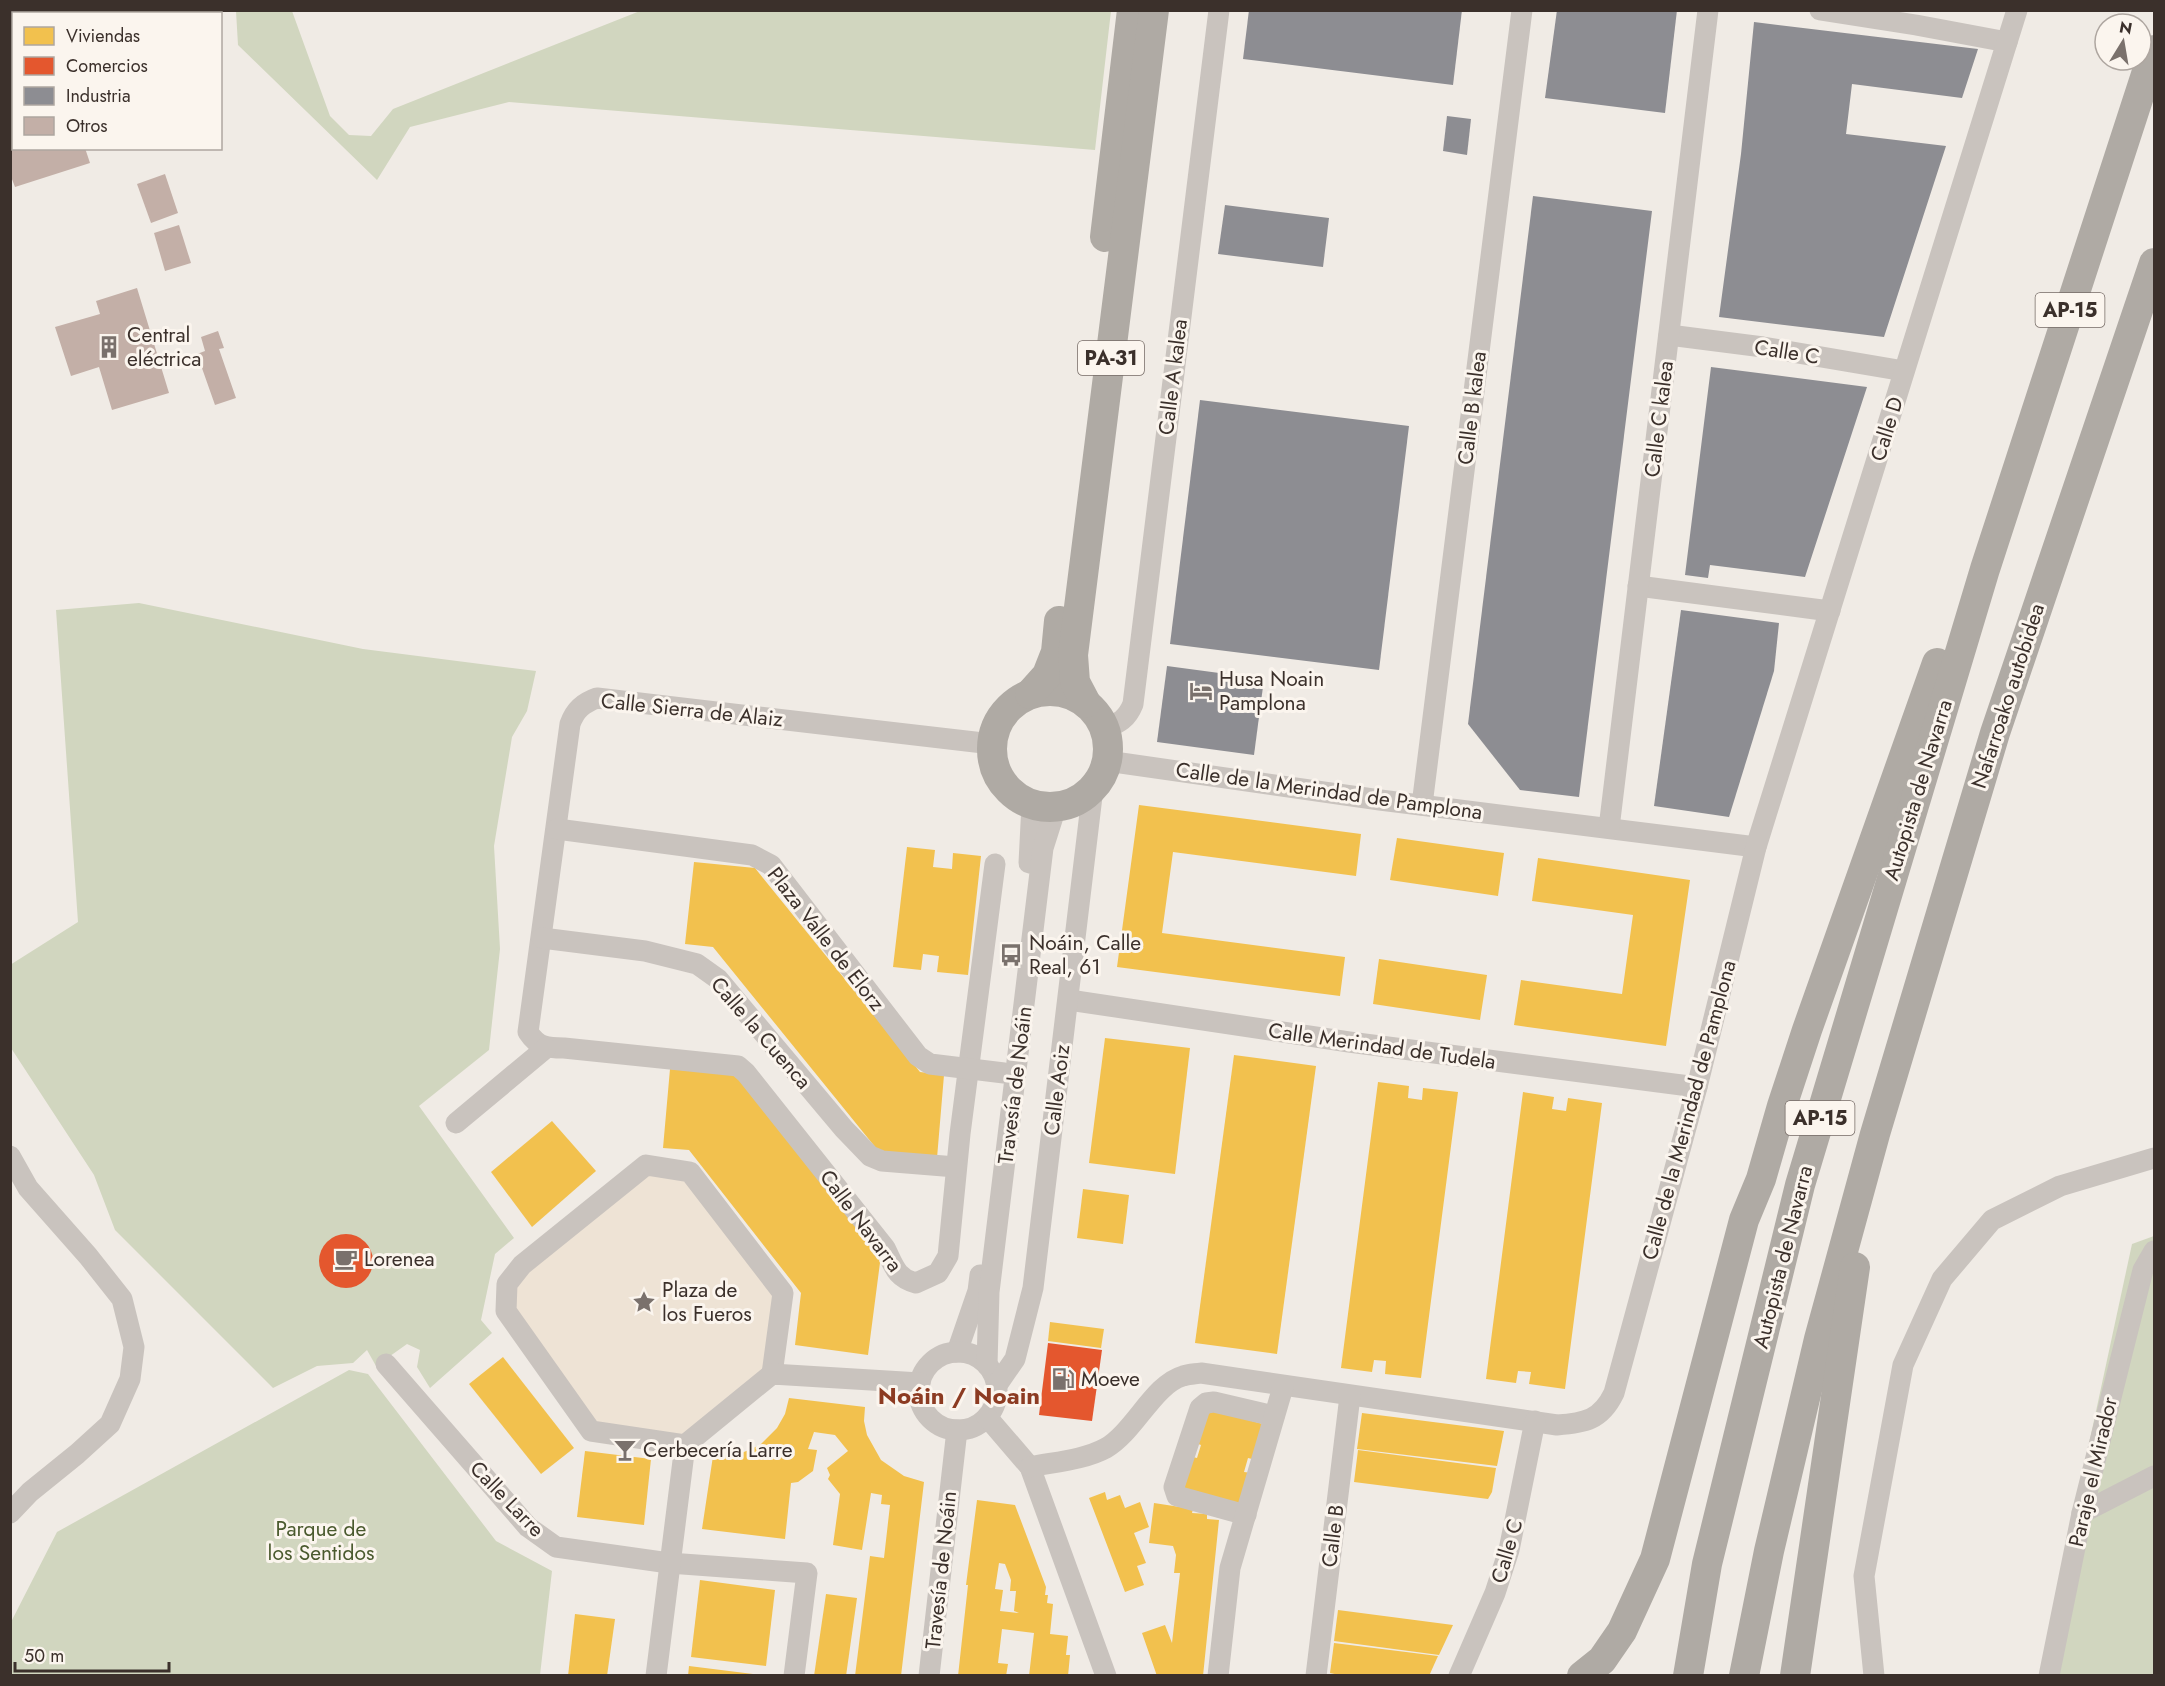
<svg xmlns="http://www.w3.org/2000/svg" width="2165" height="1686" viewBox="0 0 2165 1686" font-family="Jost,sans-serif">
  <style>
    .green { fill: #d1d6bf }
    .plaza { fill: #eee3d5 }
    .homes { fill: #f2c14e; fill-rule: evenodd }
    .shops { fill: #e4572e }
    .industry { fill: #8d8d92 }
    .building { fill: #c3afa7 }
    .lines { fill: none; stroke-linecap: round; stroke-linejoin: round }
    .minor { stroke: #c9c3be; stroke-width: 21 }
    .highway { stroke: #afaaa4; stroke-width: 30 }
    .labels { text-anchor: middle; stroke-width: 6; stroke-linejoin: round; paint-order: stroke }
    .shield { fill: #fbf5ee; stroke: #756b66; stroke-width: 1.5 }
    .shield-label { font-size: 20px; font-weight: bold; fill: #3b302b }
    .poi-label { font-size: 21px; fill: #3b302b; stroke: #fbf5ee; text-anchor: start }
    .street-label { font-size: 21px; fill: #3b302b; stroke: #fbf5ee }
    .park-label { font-size: 21px; fill: #4a5a2e; stroke: #fbf5ee }
    .quarter-label { font-size: 24px; font-weight: bold; fill: #8c3b22; stroke: #fbf5ee }
  </style>
  <rect width="100%" height="100%" fill="#f0ebe5"/>
  <g class="green">
    <path d="M236 11H292L330 116 349 135 371 136 393 109 640 11H1111L1095 150 509 102 410 127 377 180 238 45Z"/>
    <path d="M139 603 363 649 536 671 527 711 512 737 494 846 500 949 489 1050 419 1106 514 1238 495 1254 481 1320 492 1333 430 1388 417 1367 420 1350 407 1344 376 1366 367 1350 353 1363 317 1366 273 1388 115 1230 94 1175 11 1048 10 965 78 922 56 610Z"/>
    <path d="M2154 1236V1675L2039 1676 2132 1244Z"/>
    <path d="M349 1370 368 1374 496 1541 552 1571 540 1675H11V1622L57 1532Z"/>
  </g>
  <path class="plaza" d="M646 1165 690 1172 783 1293 772 1374 685 1445 591 1431 506 1311 507 1284Z"/>
  <g class="homes">
    <path d="M1139 805 1361 834 1356 876 1173 852 1162 933 1345 957 1340 996 1117 967Z"/>
    <path d="M1397 838 1504 853 1498 896 1390 880Z"/>
    <path d="M907 847 935 850 933 867 952 869 953 853 981 856 968 975 937 972 939 956 923 954 921 970 893 967Z"/>
    <path d="M1538 858 1690 880 1666 1046 1514 1025 1521 980 1622 994 1633 915 1532 901Z"/>
    <path d="M694 862 755 868 920 1072 944 1075 937 1158 880 1153 713 947 685 944Z"/>
    <path d="M1379 959 1487 975 1480 1020 1373 1004Z"/>
    <path d="M1105 1038 1190 1048 1175 1174 1089 1163Z"/>
    <path d="M1234 1055 1316 1066 1277 1354 1195 1343Z"/>
    <path d="M670 1069 739 1075 881 1255 868 1355 795 1345 801 1293 689 1150 663 1148Z"/>
    <path d="M1378 1082 1409 1086 1408 1098 1422 1100 1423 1088 1458 1092 1421 1378 1385 1374 1386 1361 1374 1360 1372 1372 1341 1368Z"/>
    <path d="M1523 1092 1554 1097 1552 1109 1566 1111 1568 1098 1602 1103 1565 1389 1529 1384 1531 1372 1518 1371 1516 1383 1486 1379Z"/>
    <path d="M552 1121 596 1171 532 1227 491 1172Z"/>
    <path d="M1083 1189 1129 1195 1123 1244 1077 1238Z"/>
    <path d="M1050 1322 1104 1329 1101 1348 1048 1341Z"/>
    <path d="M503 1357 574 1448 541 1474 469 1384Z"/>
    <path d="M789 1398 865 1407 864 1421 867 1435 881 1460 904 1476 924 1482 901 1676H855L870 1556 884 1558 890 1505 881 1504 882 1495 871 1493 862 1550 833 1545 840 1494 828 1479 830 1475 827 1468 848 1451 835 1435 814 1432 808 1449 817 1450 813 1471 798 1482 791 1483 785 1539 702 1529 713 1456 737 1455 760 1445 777 1428 785 1414Z"/>
    <path d="M1207 1409 1263 1424 1256 1460 1248 1458 1244 1472 1252 1473 1240 1504 1184 1489 1189 1456 1197 1458 1201 1445 1193 1442Z"/>
    <path d="M1362 1413 1504 1431 1497 1466 1357 1449Z"/>
    <path d="M1358 1450 1496 1468 1492 1492 1488 1499 1354 1482Z"/>
    <path d="M585 1451 651 1459 644 1525 577 1517Z"/>
    <path d="M1105 1492 1107 1500 1120 1495 1125 1508 1140 1502 1149 1527 1134 1533 1146 1563 1137 1566 1144 1585 1125 1592 1089 1498Z"/>
    <path d="M977 1500 1015 1505 1046 1587 1045 1595H1048L1047 1603 1053 1604 1050 1634 1068 1636 1066 1655H1070L1068 1676H1029L1034 1633 1002 1629 998 1663 1008 1664 1006 1676H958L968 1585H966ZM999 1563 1005 1564 1011 1580 1010 1591H1016L1014 1611 1019 1613 1000 1611 1003 1590 995 1589Z"/>
    <path d="M1154 1503 1193 1509 1192 1513 1207 1514V1519L1219 1520 1203 1676H1157L1142 1633 1165 1625 1172 1643 1180 1573H1174L1176 1555 1173 1546 1149 1543Z"/>
    <path d="M700 1580 775 1590 766 1666 691 1657Z"/>
    <path d="M826 1594 857 1598 846 1676H814Z"/>
    <path d="M1338 1610 1453 1625 1439 1655 1334 1641Z"/>
    <path d="M575 1614 615 1619 607 1676H568Z"/>
    <path d="M1334 1643 1438 1656 1429 1676H1344L1330 1673Z"/>
    <path d="M689 1666 753 1674V1676H688Z"/>
  </g>
  <g class="shops">
    <circle cx="346" cy="1261" r="27"/>
    <path d="M1048 1343 1102 1350 1092 1421 1039 1415Z"/>
  </g>
  <g class="industry">
    <path d="M1249 10H1462L1453 85 1243 59Z"/>
    <path d="M1557 10H1677L1665 113 1545 98Z"/>
    <path d="M1754 22 1978 49 1962 98 1852 84 1846 134 1946 146 1884 337 1719 317 1741 154Z"/>
    <path d="M1447 116 1471 119 1467 155 1443 151Z"/>
    <path d="M1533 196 1652 211 1579 797 1520 790 1468 724Z"/>
    <path d="M1225 205 1329 218 1323 267 1218 254Z"/>
    <path d="M1711 367 1867 387 1805 577 1710 565 1708 578 1685 575Z"/>
    <path d="M1200 400 1409 426 1379 670 1170 644Z"/>
    <path d="M1681 610 1779 623 1774 671 1729 817 1654 806Z"/>
    <path d="M1167 666 1264 679 1254 755 1157 742Z"/>
  </g>
  <g class="building">
    <path d="M10 10H34L35 14H14V88L10 89Z"/>
    <path d="M172 10H218V11L210 14H164Z"/>
    <path d="M14 120V148H85L90 163 15 187 10 174V121Z"/>
    <path d="M165 174 178 213 151 223 137 184Z"/>
    <path d="M179 225 191 263 165 271 154 233Z"/>
    <path d="M137 288 169 393 112 410 99 367 71 376 55 327 100 314 96 301Z"/>
    <path d="M218 331 224 348 219 349 236 398 215 405 197 354 205 351 201 337Z"/>
  </g>
  <g class="lines">
    <g class="minor">
      <path d="M1820 10 1916 25 2007 42"/>
      <path d="M1669 335 1763 347 1904 371"/>
      <path d="M1638 586 1830 611"/>
      <path d="M1105 729C1119 723 1127 719 1133 704L1219 10"/>
      <path d="M992 744 597 698C583 703 575 710 570 724L528 1032C538 1047 546 1048 564 1048L738 1066 746 1073 885 1248C894 1266 896 1278 916 1283L938 1273 948 1256 960 1134 995 864"/>
      <path d="M1107 761 1380 800 1756 847"/>
      <path d="M1422 805 1522 10"/>
      <path d="M1609 828 1708 10"/>
      <path d="M557 829 752 855 771 865 918 1056 930 1064 1004 1073"/>
      <path d="M1029 863 1032 804"/>
      <path d="M542 938 645 951 697 964 718 979 844 1129 870 1156 882 1161 956 1167"/>
      <path d="M1069 1000 1349 1042 1697 1087"/>
      <path d="M456 1123 546 1048"/>
      <path d="M10 1156 28 1188 88 1256 122 1299 134 1347 130 1379 110 1424 77 1454 30 1492 10 1513"/>
      <path d="M957 1352 978 1291 980 1275"/>
      <circle cx="958" cy="1391" r="39"/>
      <path d="M386 1364 528 1527 556 1547 669 1563 807 1573 794 1676"/>
      <path d="M987 1365 989 1292 1043 848 1056 807"/>
      <path d="M997 1385 1015 1359 1033 1288 1093 788"/>
      <path d="M987 1417 1030 1467 1106 1676"/>
      <path d="M685 1445 591 1431 506 1311 507 1284 522 1265 646 1165 690 1172 783 1293 772 1374"/>
      <path d="M1030 1467C1054 1462 1084 1460 1106 1448 1134 1432 1154 1384 1183 1376 1189 1374 1195 1374 1201 1373L1557 1425C1585 1423 1601 1420 1614 1393L1697 1087 1756 847 2017 10"/>
      <path d="M2082 1513 2154 1476"/>
      <path d="M1246 1515 1177 1496 1174 1487 1200 1408 1206 1403 1214 1402 1274 1416"/>
      <path d="M656 1676 685 1445 772 1374 920 1383"/>
      <path d="M929 1676 957 1430"/>
      <path d="M1218 1676 1230 1568 1283 1387"/>
      <path d="M1316 1676 1350 1396"/>
      <path d="M1459 1676 1495 1593 1509 1550 1535 1421"/>
      <path d="M1874 1676 1864 1576 1903 1365 1942 1279 1992 1220 2060 1186 2154 1158"/>
      <path d="M2049 1676 2082 1513 2143 1270 2154 1251"/>
    </g>
    <g class="highway">
      <path d="M1105 237 1132 10"/>
      <circle cx="1050" cy="749" r="58"/>
      <path d="M1030 694 1047 675 1056 652 1059 621"/>
      <path d="M1086 703 1075 682 1073 655 1154 10"/>
      <path d="M1582 1676 1602 1660 1622 1631 1655 1559 1744 1220 1761 1179 1782 1106 1807 1030 1937 663"/>
      <path d="M1688 1676 1707 1564 1800 1185 1985 569 2154 50"/>
      <path d="M1744 1676 1769 1551 1819 1339 1875 1134 1995 733 2154 263"/>
      <path d="M1795 1676 1855 1267"/>
    </g>
  </g>
  <defs>
    <g id="building-bare" transform="scale(1.8)"><path d="M-4-6H4V6H1V3H-1V6H-4ZM-2.5-4.3h1.7v1.8h-1.7ZM.8-4.3h1.7v1.8H.8ZM-2.5-1h1.7V.8h-1.7ZM.8-1h1.7V.8H.8Z" fill="#7a716c" stroke="#fbf5ee" stroke-width="2.5" paint-order="stroke"/></g>
    <g id="hotel-bare" transform="scale(1.8)"><path d="M-6-4.5h1.5V1H6V5H4.5V3h-9V5H-6ZM-4 0a1.8 1.8 0 1 1 3.6 0ZM.5 0V-2.5h3Q6-2.5 6 0Z" fill="#7a716c" stroke="#fbf5ee" stroke-width="2.5" paint-order="stroke"/></g>
    <g id="bus-bare" transform="scale(1.8)"><path d="M-5-6H5V4H4V6H2V4H-2V6H-4V4H-5ZM-3.5-4V0h7V-4ZM-3.5 1.2v1.5H-2V1.2ZM2 1.2v1.5H3.5V1.2Z" fill="#7a716c" stroke="#fbf5ee" stroke-width="2.5" paint-order="stroke"/></g>
    <g id="cafe-bare" transform="scale(1.8)"><path d="M-5.5-4.5H6V0H3Q3 3.5 0 3.5H-2.5Q-5.5 3.5-5.5 0ZM3-3.2v2h1.7v-2ZM-6 4.5H4V6H-6Z" fill="#7a716c" stroke="#fbf5ee" stroke-width="2.5" paint-order="stroke"/></g>
    <g id="sight-bare" transform="scale(1.8)"><path d="M0-6L1.8-2.2L6-1.7L2.9 1.2L3.7 5.4L0 3.3L-3.7 5.4L-2.9 1.2L-6-1.7L-1.8-2.2Z" fill="#7a716c" stroke="#fbf5ee" stroke-width="2.5" paint-order="stroke"/></g>
    <g id="fuel-bare" transform="scale(1.8)"><path d="M-5.5-6h7V0h2V4h1.3V-2.5L3-4.5l.8-.8L6-3V5H2.5V1h-1V6h-7ZM-4.2-4.7v3.2H.2V-4.7Z" fill="#7a716c" stroke="#fbf5ee" stroke-width="2.5" paint-order="stroke"/></g>
    <g id="bar-bare" transform="scale(1.8)"><path d="M-6-5H6L.8 .8V4.5H3.5V6h-7V4.5H-.8V.8Z" fill="#7a716c" stroke="#fbf5ee" stroke-width="2.5" paint-order="stroke"/></g>
  </defs>
  <g fill-rule="evenodd">
    <use href="#building-bare" x="109" y="347"/>
    <use href="#hotel-bare" x="1201" y="691"/>
    <use href="#bus-bare" x="1011" y="955"/>
    <use href="#cafe-bare" x="346" y="1259"/>
    <use href="#sight-bare" x="644" y="1302"/>
    <use href="#fuel-bare" x="1063" y="1379"/>
    <use href="#bar-bare" x="625" y="1450"/>
  </g>
  <g class="labels">
    <g class="shield">
      <rect x="2035.5" y="293" width="69" height="34" rx="4.5"/>
      <rect x="1078" y="341" width="66" height="34" rx="4.5"/>
      <rect x="1785.5" y="1101" width="69" height="34" rx="4.5"/>
    </g>
    <g class="shield-label">
      <text x="2070" y="317">AP-15</text>
      <text x="1111" y="365">PA-31</text>
      <text x="1820" y="1125">AP-15</text>
    </g>
    <g class="poi-label">
      <text x="127" y="342">Central<tspan x="127" dy="24">eléctrica</tspan></text>
      <text x="1219" y="686">Husa Noain<tspan x="1219" dy="24">Pamplona</tspan></text>
      <text x="1029" y="950">Noáin, Calle<tspan x="1029" dy="24">Real, 61</tspan></text>
      <text x="364" y="1266">Lorenea</text>
      <text x="662" y="1297">Plaza de<tspan x="662" dy="24">los Fueros</tspan></text>
      <text x="1081" y="1386">Moeve</text>
      <text x="643" y="1457">Cerbecería Larre</text>
    </g>
    <g class="street-label">
      <text transform="translate(1787 352) rotate(9)" y="7">Calle C</text>
      <text transform="translate(1173 377) rotate(-83)" y="7">Calle A kalea</text>
      <text transform="translate(1472 408) rotate(-83)" y="7">Calle B kalea</text>
      <text transform="translate(1659 419) rotate(-83)" y="7">Calle C kalea</text>
      <text transform="translate(1887 429) rotate(-73)" y="7">Calle D</text>
      <text transform="translate(2008 696) rotate(-72)" y="7">Nafarroako autobidea</text>
      <text transform="translate(692 710) rotate(6)" y="7">Calle Sierra de Alaiz</text>
      <text transform="translate(1918 790) rotate(-73)" y="7">Autopista de Navarra</text>
      <text transform="translate(1329 791) rotate(8)" y="7">Calle de la Merindad de Pamplona</text>
      <text transform="translate(826 939) rotate(52)" y="7">Plaza Valle de Elorz</text>
      <text transform="translate(761 1033) rotate(49)" y="7">Calle la Cuenca</text>
      <text transform="translate(1382 1046) rotate(8)" y="7">Calle Merindad de Tudela</text>
      <text transform="translate(1015 1085) rotate(-83)" y="7">Travesía de Noáin</text>
      <text transform="translate(1057 1090) rotate(-83)" y="7">Calle Aoiz</text>
      <text transform="translate(1689 1110) rotate(-75)" y="7">Calle de la Merindad de Pamplona</text>
      <text transform="translate(861 1221) rotate(53)" y="7">Calle Navarra</text>
      <text transform="translate(1783 1257) rotate(-76)" y="7">Autopista de Navarra</text>
      <text transform="translate(2093 1472) rotate(-77)" y="7">Paraje el Mirador</text>
      <text transform="translate(507 1499) rotate(46)" y="7">Calle Larre</text>
      <text transform="translate(1333 1536) rotate(-83)" y="7">Calle B</text>
      <text transform="translate(1507 1551) rotate(-74)" y="7">Calle C</text>
      <text transform="translate(941 1570) rotate(-84)" y="7">Travesía de Noáin</text>
    </g>
    <g class="park-label">
      <text x="321" y="1536">Parque de<tspan x="321" dy="24">los Sentidos</tspan></text>
    </g>
    <g class="quarter-label">
      <text x="959" y="1404">Noáin / Noain</text>
    </g>
  </g>
  <rect width="2165" height="1686" fill="none" stroke="#3b302b" stroke-width="24"/>
  <rect x="12" y="12" width="210" height="138" fill="#fbf5ee" stroke="#aea6a0" stroke-width="1.5"/>
  <rect x="24" y="27" width="30" height="18" fill="#f2c14e" stroke="#aea6a0" stroke-width="1.5"/>
  <text x="66" y="42" font-size="18" fill="#3b302b">Viviendas</text>
  <rect x="24" y="57" width="30" height="18" fill="#e4572e" stroke="#aea6a0" stroke-width="1.5"/>
  <text x="66" y="72" font-size="18" fill="#3b302b">Comercios</text>
  <rect x="24" y="87" width="30" height="18" fill="#8d8d92" stroke="#aea6a0" stroke-width="1.5"/>
  <text x="66" y="102" font-size="18" fill="#3b302b">Industria</text>
  <rect x="24" y="117" width="30" height="18" fill="#c3afa7" stroke="#aea6a0" stroke-width="1.5"/>
  <text x="66" y="132" font-size="18" fill="#3b302b">Otros</text>
  <g transform="translate(2123 42) rotate(11)"><circle r="28" fill="#fbf5ee" stroke="#aea6a0" stroke-width="1.5"/>
  <path d="M0-4.5L10 22L0 15L-10 22Z" fill="#7a716c"/>
  <text y="-9" font-size="16" font-weight="bold" text-anchor="middle" fill="#3b302b">N</text>
  </g>
  <path d="M15 1662v9h154v-9" fill="none" stroke="#3b302b" stroke-width="3"/>
  <text x="24" y="1662" font-size="18" fill="#3b302b" stroke="#fbf5ee" stroke-width="4.5" paint-order="stroke">50 m</text>
</svg>
